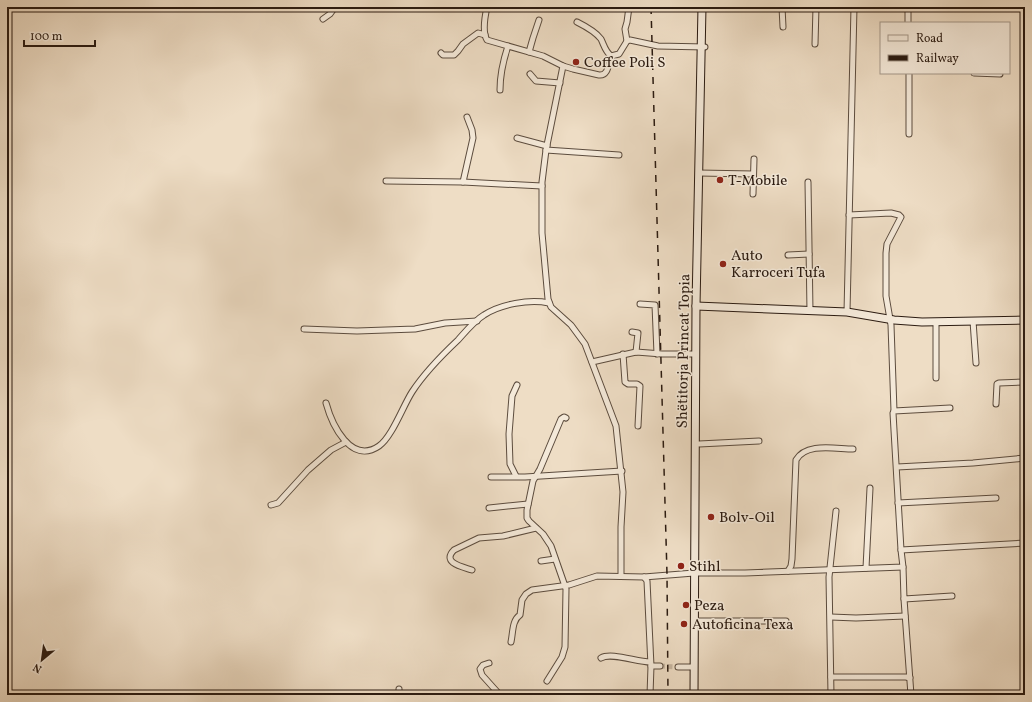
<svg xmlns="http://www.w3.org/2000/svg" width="1032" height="702" viewBox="0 0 1032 702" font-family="Vollkorn,serif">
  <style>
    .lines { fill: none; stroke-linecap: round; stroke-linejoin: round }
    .street-tunnel { stroke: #c7b6a1; stroke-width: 5; stroke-dasharray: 5 2.5; stroke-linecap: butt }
    .street-casing { stroke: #5c4c3e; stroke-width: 7 }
    .secondary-casing { stroke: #2b1b11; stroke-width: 9 }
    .street { stroke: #f4e9d9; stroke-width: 5 }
    .secondary { stroke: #f4e9d9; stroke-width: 7 }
    .rail { stroke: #2b1b11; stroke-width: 1.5; stroke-dasharray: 7 7; stroke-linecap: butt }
    .poi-dot { fill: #8f2418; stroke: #f4e9d9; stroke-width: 1.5 }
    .labels { text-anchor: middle; stroke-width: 3; stroke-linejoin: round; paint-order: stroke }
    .poi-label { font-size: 15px; fill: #2b1b11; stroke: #f4e9d9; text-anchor: start }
    .street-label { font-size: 15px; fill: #2b1b11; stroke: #f4e9d9 }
  </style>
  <rect width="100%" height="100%" fill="#eeddc5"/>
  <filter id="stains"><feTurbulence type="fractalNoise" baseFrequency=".005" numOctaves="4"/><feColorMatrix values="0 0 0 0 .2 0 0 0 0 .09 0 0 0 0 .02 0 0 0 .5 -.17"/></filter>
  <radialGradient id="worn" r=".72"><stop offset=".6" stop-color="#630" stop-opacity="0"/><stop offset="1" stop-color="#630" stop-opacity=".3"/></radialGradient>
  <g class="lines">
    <path class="street-tunnel" d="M660 666 678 667"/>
    <g class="street-casing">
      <g id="street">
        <path d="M487 7C485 16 482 32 487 40L543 56 563 66 573 69 599 75C609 76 608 63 611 56L619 54 627 41 630 40 658 46 705 47"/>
        <path d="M782 7 783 27"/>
        <path d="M908 7V23"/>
        <path d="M323 19 330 14 335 7"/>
        <path d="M577 22C585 26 595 31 601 39 604 45 605 51 611 56"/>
        <path d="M627 41 625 29 627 22 629 7"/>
        <path d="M815 44 816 7"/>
        <path d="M529 52 533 38 539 20"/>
        <path d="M441 53 443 55H454L458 51 463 44 478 33 485 35"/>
        <path d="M563 66 546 150 542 182V233L548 299 551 307 571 325 585 344 616 426 623 492 621 527V576"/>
        <path d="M974 73 1000 74"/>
        <path d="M530 74 536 81 560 83"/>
        <path d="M500 90C500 75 503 61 508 46"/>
        <path d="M909 134V73"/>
        <path d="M517 138 547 146"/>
        <path d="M546 150 619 155"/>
        <path d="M699 173 753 174"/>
        <path d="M386 181 463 182 542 186"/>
        <path d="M463 182 473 138 472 130 467 117"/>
        <path d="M808 182 810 311"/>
        <path d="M753 194 754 159"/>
        <path d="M849 215 891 213 899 215 901 217 887 244 886 253V296L891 325 894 411"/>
        <path d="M788 255 809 254"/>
        <path d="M640 304 655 305 657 354"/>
        <path d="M847 312 854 7"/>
        <path d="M973 321 976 363"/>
        <path d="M936 322V378"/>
        <path d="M304 329 357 331 415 329 445 323 477 321"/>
        <path d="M632 332 638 333 636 352"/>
        <path d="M623 354 625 382 628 384H637L640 386 638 426"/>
        <path d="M592 362 636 352 662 354H696"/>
        <path d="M326 403C332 425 351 465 379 446 392 437 403 406 412 392 425 372 441 356 458 340 466 331 474 321 484 315 501 304 529 299 549 303"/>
        <path d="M996 404 997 384 999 383 1025 382"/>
        <path d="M699 444 759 441"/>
        <path d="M897 467 973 463 1025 458"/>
        <path d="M516 476 510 464 509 434 512 396 517 385"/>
        <path d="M491 477H525L622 471"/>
        <path d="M898 503 996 498"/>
        <path d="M271 505 278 503 308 470 331 450 346 442"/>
        <path d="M489 508 528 504"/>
        <path d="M901 550 1025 543"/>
        <path d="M541 561 555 559"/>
        <path d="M903 567 904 599 952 596"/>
        <path d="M866 568 870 488"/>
        <path d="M472 570C463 567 441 563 454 550L479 538 503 536 536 528"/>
        <path d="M788 571 791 566 792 559 796 460C806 442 836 449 853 449"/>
        <path d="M644 577 647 581 651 666 650 695"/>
        <path d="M904 599 911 695"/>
        <path d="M831 617 856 618 905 616"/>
        <path d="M694 621H786"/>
        <path d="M511 642C513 633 512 620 520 615L522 600 526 594 532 590 569 585 597 576 644 577 694 573H745L903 567 901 550 893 413 894 411 950 408"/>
        <path d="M601 658C611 652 637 662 650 662"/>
        <path d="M489 663 483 665 480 669 482 675 500 695"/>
        <path d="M651 666H660"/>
        <path d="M678 667H694"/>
        <path d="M831 677H906L910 678"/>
        <path d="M547 681 562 657 565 647 566 589 551 546 543 534 529 521 527 518V510L533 481 540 469 561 419 564 417 566 418"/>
        <path d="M399 695V689"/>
        <path d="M831 695 829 577 836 511"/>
      </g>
    </g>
    <g class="secondary-casing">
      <g id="secondary">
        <path d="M696 306 847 312 894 320 922 322 1025 320"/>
        <path d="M694 695 696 306 702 7"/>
      </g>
    </g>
    <use href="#street" class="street"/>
    <use href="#secondary" class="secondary"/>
    <path class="rail" d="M651 7 667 574 668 695"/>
  </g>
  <g class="poi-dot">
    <circle cx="576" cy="62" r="4"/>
    <circle cx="720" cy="180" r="4"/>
    <circle cx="723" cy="264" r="4"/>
    <circle cx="711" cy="517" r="4"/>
    <circle cx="681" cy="566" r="4"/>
    <circle cx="686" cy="605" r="4"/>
    <circle cx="684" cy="624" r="4"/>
  </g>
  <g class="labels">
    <g class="poi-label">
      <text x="584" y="67">Coffee Poli S</text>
      <text x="728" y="185">T-Mobile</text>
      <text x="731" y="260">Auto<tspan x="731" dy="17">Karroceri Tufa</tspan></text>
      <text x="719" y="522">Bolv-Oil</text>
      <text x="689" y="571">Stihl</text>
      <text x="694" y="610">Peza</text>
      <text x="692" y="629">Autoficina Texa</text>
    </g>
    <g class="street-label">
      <text transform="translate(683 351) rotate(-89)" y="5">Shëtitorja Princat Topia</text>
    </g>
  </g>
  <rect width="1032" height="702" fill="none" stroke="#eeddc5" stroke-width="24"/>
  <rect x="8" y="8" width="1016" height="686" fill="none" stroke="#2b1b11" stroke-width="2"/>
  <rect x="12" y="12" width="1008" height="678" fill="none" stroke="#2b1b11"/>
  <rect x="880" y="22" width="130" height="52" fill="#f4e9d9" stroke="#a49789"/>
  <rect x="888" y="35" width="20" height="6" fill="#f4e9d9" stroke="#a49789"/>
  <text x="916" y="42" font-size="12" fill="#2b1b11">Road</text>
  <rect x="888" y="55" width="20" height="6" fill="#2b1b11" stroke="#a49789"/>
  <text x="916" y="62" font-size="12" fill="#2b1b11">Railway</text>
  <g transform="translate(42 660) rotate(209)" stroke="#f4e9d9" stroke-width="3" paint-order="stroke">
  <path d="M0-3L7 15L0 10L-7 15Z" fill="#2b1b11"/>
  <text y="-6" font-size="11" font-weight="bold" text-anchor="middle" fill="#2b1b11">N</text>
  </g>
  <path d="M24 40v6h71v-6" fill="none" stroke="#2b1b11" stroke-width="2"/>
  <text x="30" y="40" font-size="12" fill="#2b1b11" stroke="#f4e9d9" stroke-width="3" paint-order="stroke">100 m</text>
  <rect width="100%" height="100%" filter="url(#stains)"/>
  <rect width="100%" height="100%" fill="url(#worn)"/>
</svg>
